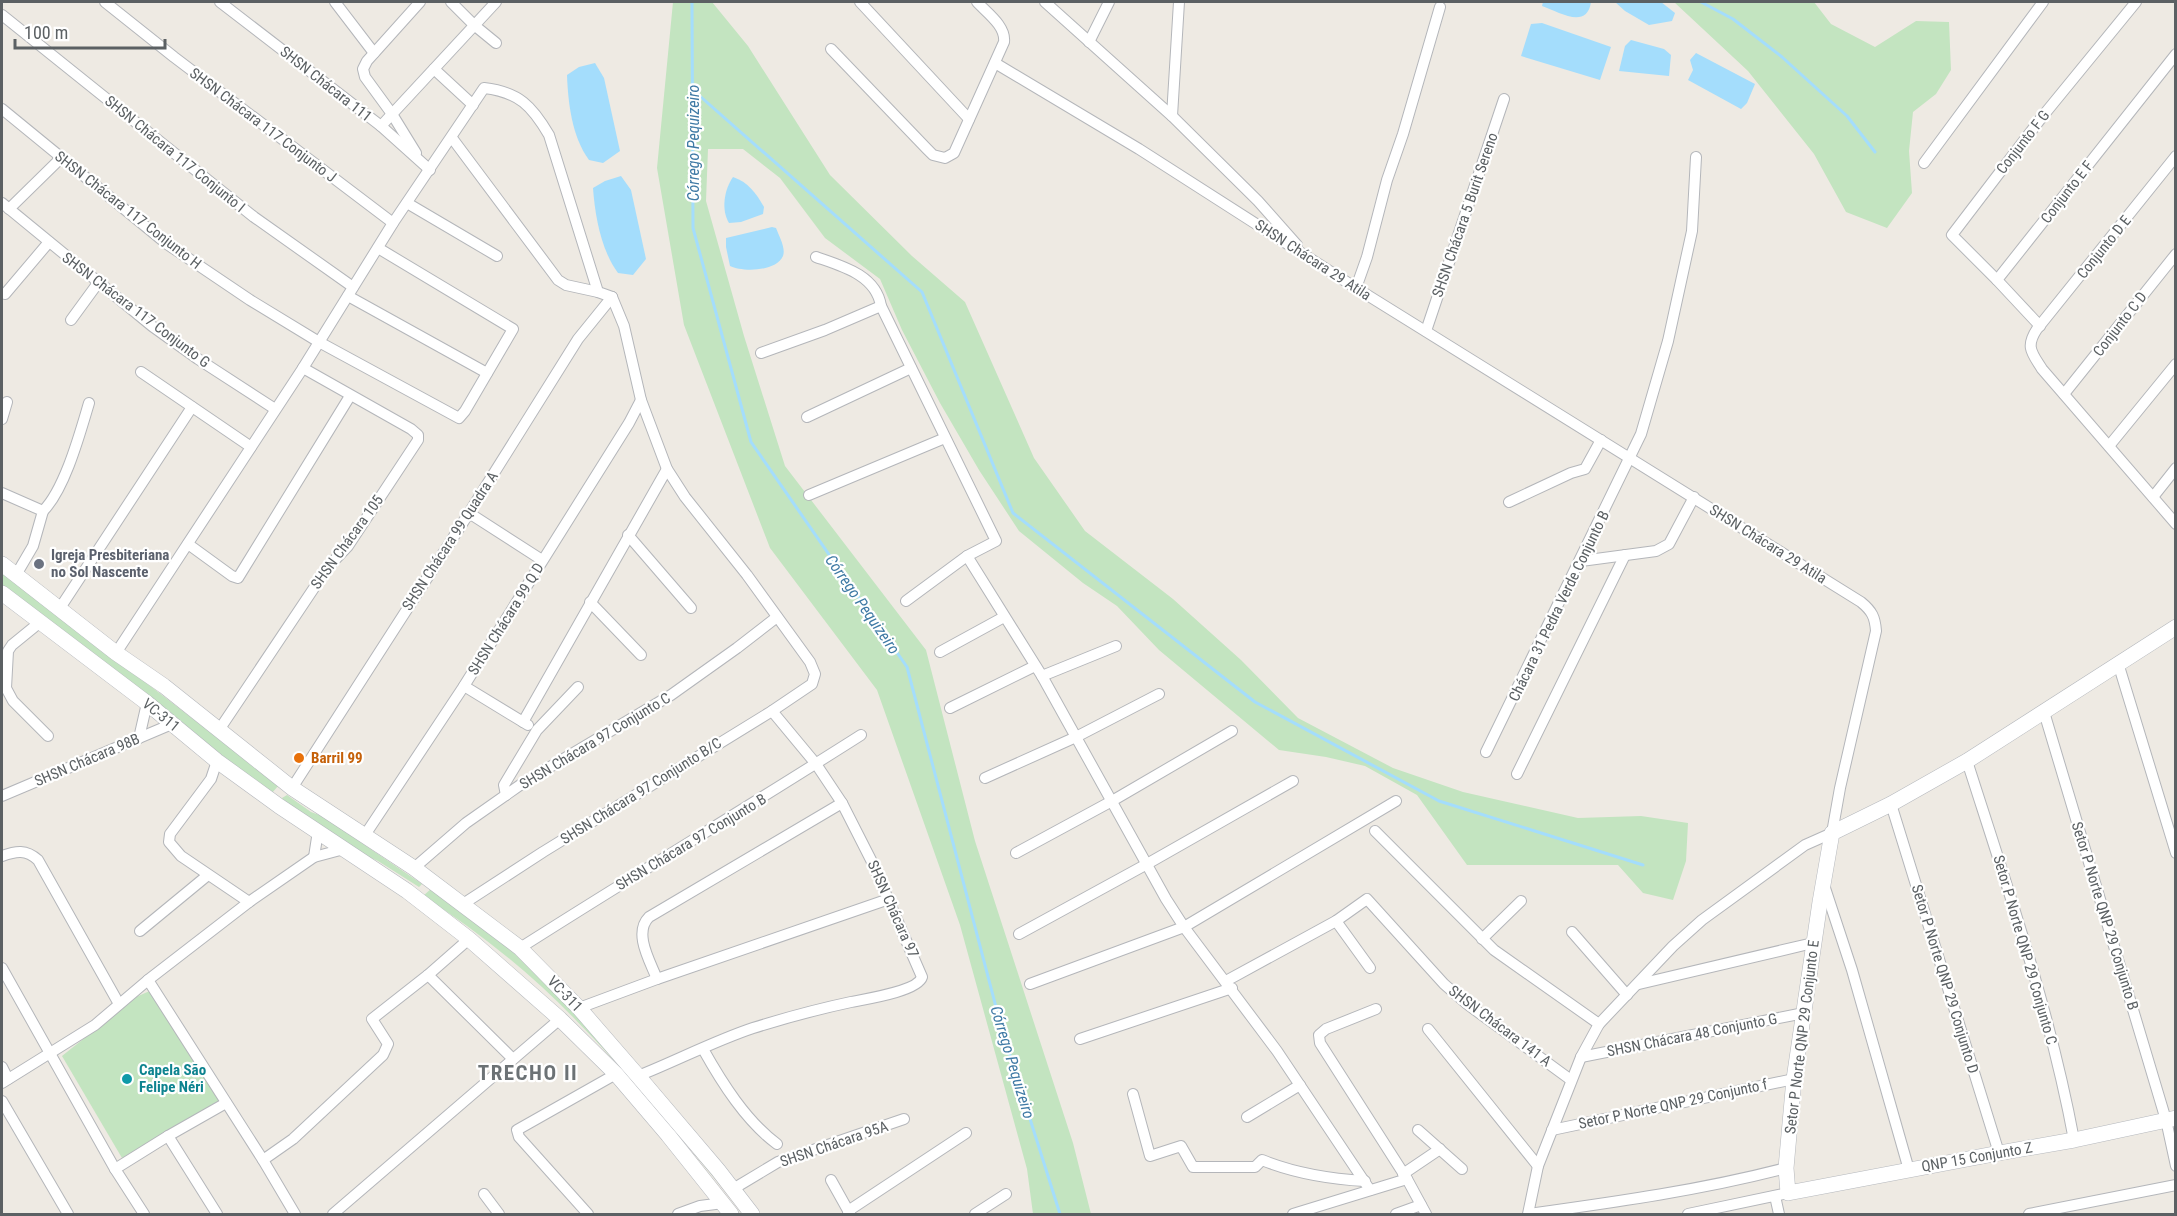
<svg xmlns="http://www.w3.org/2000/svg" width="2177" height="1216" viewBox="0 0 2177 1216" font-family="'Roboto Condensed',sans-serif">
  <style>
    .green { fill: #c3e4c0 }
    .water { fill: #a4ddfc }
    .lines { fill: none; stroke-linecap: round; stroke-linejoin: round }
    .stream { stroke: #a4ddfc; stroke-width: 3 }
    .street-casing { stroke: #b4b6ba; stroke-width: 12 }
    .secondary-casing { stroke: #b5b8bd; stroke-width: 16 }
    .street { stroke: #fff; stroke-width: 10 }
    .secondary { stroke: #fff; stroke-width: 15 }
    .worship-dot { fill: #6b7280; stroke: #fff; stroke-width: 2 }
    .food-dot { fill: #e8710a; stroke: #fff; stroke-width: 2 }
    .culture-dot { fill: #0f9aa8; stroke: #fff; stroke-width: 2 }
    .labels { text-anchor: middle; stroke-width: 4.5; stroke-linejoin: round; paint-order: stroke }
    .street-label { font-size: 15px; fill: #5b6063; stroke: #fff }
    .worship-label { font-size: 15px; font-weight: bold; fill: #5b616d; stroke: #fff; text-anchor: start }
    .food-label { font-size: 15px; font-weight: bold; fill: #c56008; stroke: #fff; text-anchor: start }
    .culture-label { font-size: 15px; font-weight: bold; fill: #0d838f; stroke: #fff; text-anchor: start }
    .water-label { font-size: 16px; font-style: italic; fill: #3f7aa5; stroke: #fff }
    .district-label { font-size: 21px; font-weight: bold; letter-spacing: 1.5px; fill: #6c7275; stroke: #fff }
  </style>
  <rect width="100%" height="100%" fill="#eeeae3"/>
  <g class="green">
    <path d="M673 2H712L748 46 830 175 912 256 965 302 1034 458 1085 531 1173 599 1241 660 1298 718 1393 768 1463 792 1578 818 1641 816 1688 823 1686 861 1673 900 1643 893 1618 865H1467L1417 795 1365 766 1326 757 1279 750 1159 650 1117 606 1083 583 1019 531 979 470 940 403 902 330 880 279 825 238 780 178 743 149H708L706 201 744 336 785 466 926 650 975 841 1073 1143 1091 1214H1033L1027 1169 960 925 877 690 770 548 684 325 657 168Z"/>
    <path d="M1674 2H1814L1831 24 1875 47 1916 21 1949 22 1951 70 1936 94 1913 112 1909 151 1912 193 1887 228 1846 212 1814 154 1748 71Z"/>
    <path d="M2 572 279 785 271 794 2 586Z"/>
    <path d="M287 795 311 812 322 816 422 884 419 887 378 861 362 854 285 803 282 798Z"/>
    <path d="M432 888 489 929 552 990 631 1074 736 1204C674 1130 613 1053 542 987 505 953 465 923 423 896Z"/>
    <path d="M152 990 219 1095V1101L122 1158 62 1056 136 997Z"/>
  </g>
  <g class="water">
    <path d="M1543 2H1591C1587 30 1559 12 1542 6Z"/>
    <path d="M1615 2H1661L1675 13 1672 21 1649 25 1625 11Z"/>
    <path d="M1542 23 1611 47 1600 80 1521 56 1531 24Z"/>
    <path d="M1631 40 1664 49 1671 55 1669 76 1619 71 1625 46Z"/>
    <path d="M1696 53 1755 84 1747 103 1741 109 1688 80 1693 70 1690 60Z"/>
    <path d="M595 63 604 78 620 151 603 163 589 160C572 137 568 103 567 75L579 67Z"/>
    <path d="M621 176 631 190 646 259 633 275 618 273C601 250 595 216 593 188L605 181Z"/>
    <path d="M733 177C748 182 756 193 764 207L763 214 741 222 729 223C721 210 724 190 733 177Z"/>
    <path d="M772 227 776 228C779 236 786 248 783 256 776 272 742 272 730 266L726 247V238Z"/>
  </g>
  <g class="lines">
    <g class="stream">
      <path d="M692 2 693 228 751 442 907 667 1002 1030 1060 1214"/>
      <path d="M1701 2 1733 19 1782 57 1847 116 1875 152"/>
      <path d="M693 90 922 292 1013 513 1255 702 1439 801 1643 865"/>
    </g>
    <g class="street-casing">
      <g id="street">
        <path d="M105 2 174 57 393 223"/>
        <path d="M220 2 381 126 430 170"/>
        <path d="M335 2 374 53"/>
        <path d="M451 2 474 25 496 43"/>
        <path d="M860 2 969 119"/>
        <path d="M1045 2 1172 116 1258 201 1297 245"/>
        <path d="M2 15 254 217 353 287"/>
        <path d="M1089 42 1109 2"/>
        <path d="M831 49 927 149 933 155 945 158 954 153 1004 42C1006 26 987 13 977 2"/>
        <path d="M995 63 1139 149 1356 288 1861 602C1872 611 1875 617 1876 631L1840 788 1832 833 1805 845 1702 920 1673 946 1599 1024 1581 1057 1538 1166 1528 1214"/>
        <path d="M434 69 473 105"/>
        <path d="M2 109 167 244 250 300 319 342 459 418 465 411 513 329 378 248"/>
        <path d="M1172 116 1179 2"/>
        <path d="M381 126 496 2"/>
        <path d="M452 138 558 280 566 285 598 292"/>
        <path d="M416 153 392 114 365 77 363 69 367 61 420 2"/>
        <path d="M2176 156 2037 329C2025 347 2032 353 2042 369L2176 524"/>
        <path d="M1924 163 2043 2"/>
        <path d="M2 203 152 326 198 359 275 409"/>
        <path d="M407 203 497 256"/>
        <path d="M9 209 61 158"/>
        <path d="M816 257C842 266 876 275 881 306L996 541 967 556 906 601"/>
        <path d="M1997 280 1952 235 2042 117 2136 2"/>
        <path d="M1356 288 1367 257 1387 180 1403 134 1440 7"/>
        <path d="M5 294 49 242"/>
        <path d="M348 296 487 373"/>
        <path d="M71 320 98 283"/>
        <path d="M2040 326 1997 280 2176 54"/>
        <path d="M1426 331 1504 99"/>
        <path d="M761 353 825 330 881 306"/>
        <path d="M141 372 251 447"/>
        <path d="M2064 394 2176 254"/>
        <path d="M807 417 911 368"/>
        <path d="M2 419 7 402"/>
        <path d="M2109 446 2176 364"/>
        <path d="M2 493 43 511 33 546 16 575"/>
        <path d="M809 495 945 438"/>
        <path d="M2153 497 2176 468"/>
        <path d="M1509 502 1571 473 1585 469 1601 440"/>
        <path d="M43 511C65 489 80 433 89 403"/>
        <path d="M469 513 542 560"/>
        <path d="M628 535 691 608"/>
        <path d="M188 544 232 576 238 578 350 396"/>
        <path d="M967 556 1042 676 1166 899 1184 927 1277 1051 1370 1190"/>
        <path d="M1581 561 1656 551 1669 544 1694 497"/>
        <path d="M590 602 641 655"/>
        <path d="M60 608 192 407"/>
        <path d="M39 623 12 645 8 651 6 688 13 701 48 736"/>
        <path d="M940 652 1004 617"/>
        <path d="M116 653 303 368 393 223 484 88C519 92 532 106 549 135L598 292 612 297"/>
        <path d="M2118 663 2176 853"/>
        <path d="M1042 676 1116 646"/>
        <path d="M464 686 528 725"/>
        <path d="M950 708 1035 666"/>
        <path d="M772 711 816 764 842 803"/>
        <path d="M2044 712 2166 1120 2176 1166"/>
        <path d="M523 722 667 469"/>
        <path d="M219 730 328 567 348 546 418 440V435L411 429 303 368"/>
        <path d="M139 738 147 703"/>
        <path d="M1486 752 1641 434 1668 341 1692 231 1696 157"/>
        <path d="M217 761 211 779 170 834 169 842 181 856 249 902"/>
        <path d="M1967 761C2007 886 2050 1011 2074 1140"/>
        <path d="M1517 774 1625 555"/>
        <path d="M985 778 1076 737 1159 694"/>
        <path d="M292 788 469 513 578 339 612 297"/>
        <path d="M506 795 504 785 537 730 578 687"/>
        <path d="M2 796 172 724"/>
        <path d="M1891 804 1999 1153"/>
        <path d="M1375 831 1494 950 1599 1024"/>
        <path d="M365 835 464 686 629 423 641 400"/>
        <path d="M1016 853 1112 801 1232 731"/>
        <path d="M2 856C16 851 26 849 38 860L119 1004"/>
        <path d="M314 857 318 831"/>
        <path d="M414 868 466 823 523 783 671 695 737 648 777 617"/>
        <path d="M1824 885 1852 970 1909 1170"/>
        <path d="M463 904 543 852 772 711 812 684 815 674 810 662 747 575 685 497 667 469 641 400 624 326 612 297"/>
        <path d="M1336 921 1370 968"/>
        <path d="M140 931 208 875"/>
        <path d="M1572 932 1627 995"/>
        <path d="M1019 934 1147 864 1293 781"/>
        <path d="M1482 939 1521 901"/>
        <path d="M520 948C633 876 748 807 861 735"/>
        <path d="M2 968 115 1169 144 1214"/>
        <path d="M428 975 513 1059"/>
        <path d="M148 980 263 1160 295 1214"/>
        <path d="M1226 981 1336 921 1367 899 1444 984 1467 1004 1571 1080"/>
        <path d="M1030 984 1184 927 1396 801"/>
        <path d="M1639 984 1813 943"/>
        <path d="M579 1008 657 979 889 899"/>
        <path d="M1376 1009 1326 1029 1319 1035 1320 1043 1407 1179 1426 1214"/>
        <path d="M1428 1029 1538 1166"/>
        <path d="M1080 1039 1232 988"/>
        <path d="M703 1049C722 1083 746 1121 777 1144"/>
        <path d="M1581 1057 1804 1013"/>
        <path d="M2 1067 8 1079"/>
        <path d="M638 1076C676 1061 714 1041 753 1028 785 1018 818 1009 851 1002 866 999 918 991 922 977L871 860 842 803 649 917C633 933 650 961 657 979"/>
        <path d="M2 1083 95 1025 148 980 249 902 314 857 344 849"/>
        <path d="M1133 1094 1150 1156 1181 1146 1193 1167H1255L1262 1160C1294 1173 1331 1179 1365 1181"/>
        <path d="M2 1101 68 1214"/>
        <path d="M1247 1117 1300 1085"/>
        <path d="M1418 1130 1462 1169"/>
        <path d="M1552 1130 1794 1079"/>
        <path d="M168 1136 217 1214"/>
        <path d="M263 1160 293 1139 383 1055 388 1044 372 1019 428 975 469 939"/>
        <path d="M115 1169 168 1136 226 1103"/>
        <path d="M1403 1174 1440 1149"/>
        <path d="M831 1180 850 1214"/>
        <path d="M733 1189 778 1162 904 1119"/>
        <path d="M484 1194 499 1214"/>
        <path d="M1775 1196 1779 1214"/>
        <path d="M848 1211 966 1133"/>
        <path d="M333 1214 560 1019"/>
        <path d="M588 1214 519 1137 517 1130 616 1074"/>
        <path d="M678 1214 700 1206 723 1203"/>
        <path d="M975 1214 1006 1194"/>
        <path d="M1293 1214 1407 1179"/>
        <path d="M1396 1214 1421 1205"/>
        <path d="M1529 1214C1615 1202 1702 1190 1786 1168"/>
        <path d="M1688 1214 1788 1193"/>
        <path d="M2029 1214 2176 1185"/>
      </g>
    </g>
    <g class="secondary-casing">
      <g id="secondary">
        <path d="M2 564 116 653 164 686 292 788 414 868 520 948 579 1008 638 1076 718 1170 752 1214"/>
        <path d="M2 593 147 703 217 761 279 806 407 891 469 939 560 1019 616 1074 668 1135 731 1214"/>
        <path d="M2176 627 1967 761 1891 804 1832 833 1820 902 1794 1079 1786 1168 1788 1193 1999 1153 2074 1140 2176 1118"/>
      </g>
    </g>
    <use href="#street" class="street"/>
    <use href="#secondary" class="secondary"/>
  </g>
  <circle class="worship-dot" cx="39" cy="564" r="6"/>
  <circle class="food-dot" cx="299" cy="758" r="6"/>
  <circle class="culture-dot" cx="127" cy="1079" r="6"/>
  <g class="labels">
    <g class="street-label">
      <text transform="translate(326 84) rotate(38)" y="5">SHSN Chácara 111</text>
      <text transform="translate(263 125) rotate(37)" y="5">SHSN Chácara 117 Conjunto J</text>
      <text transform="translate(2023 142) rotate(-52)" y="5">Conjunto F G</text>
      <text transform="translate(175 154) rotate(39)" y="5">SHSN Chácara 117 Conjunto I</text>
      <text transform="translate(2067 192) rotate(-52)" y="5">Conjunto E F</text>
      <text transform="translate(128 210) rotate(38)" y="5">SHSN Chácara 117 Conjunto H</text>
      <text transform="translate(1465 215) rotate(-71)" y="5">SHSN Chácara 5 Burit Sereno</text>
      <text transform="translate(2104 247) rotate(-51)" y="5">Conjunto D E</text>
      <text transform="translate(1313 260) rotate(33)" y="5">SHSN Chácara 29 Atila</text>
      <text transform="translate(136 310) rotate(37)" y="5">SHSN Chácara 117 Conjunto G</text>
      <text transform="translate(2120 324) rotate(-52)" y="5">Conjunto C D</text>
      <text transform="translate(450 541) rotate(-57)" y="5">SHSN Chácara 99 Quadra A</text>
      <text transform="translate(347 542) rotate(-54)" y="5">SHSN Chácara 105</text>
      <text transform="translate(1768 544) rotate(32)" y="5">SHSN Chácara 29 Atila</text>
      <text transform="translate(1559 606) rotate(-64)" y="5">Chácara 31 Pedra Verde Conjunto B</text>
      <text transform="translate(506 619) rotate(-58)" y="5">SHSN Chácara 99 Q D</text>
      <text transform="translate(161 715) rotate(39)" y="5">VC-311</text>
      <text transform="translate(595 741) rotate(-31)" y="5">SHSN Chácara 97 Conjunto C</text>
      <text transform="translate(87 760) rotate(-23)" y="5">SHSN Chácara 98B</text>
      <text transform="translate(641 791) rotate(-32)" y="5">SHSN Chácara 97 Conjunto B/C</text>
      <text transform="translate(691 842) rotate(-31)" y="5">SHSN Chácara 97 Conjunto B</text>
      <text transform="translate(893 909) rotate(66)" y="5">SHSN Chácara 97</text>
      <text transform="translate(2105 916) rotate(73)" y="5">Setor P Norte QNP 29 Conjunto B</text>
      <text transform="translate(2025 950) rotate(74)" y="5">Setor P Norte QNP 29 Conjunto C</text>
      <text transform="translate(1945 979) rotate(73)" y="5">Setor P Norte QNP 29 Conjunto D</text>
      <text transform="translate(565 994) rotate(46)" y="5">VC-311</text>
      <text transform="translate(1500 1026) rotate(37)" y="5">SHSN Chácara 141 A</text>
      <text transform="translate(1692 1035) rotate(-11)" y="5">SHSN Chácara 48 Conjunto G</text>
      <text transform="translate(1802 1037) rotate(-83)" y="5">Setor P Norte QNP 29 Conjunto E</text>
      <text transform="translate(1673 1104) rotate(-12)" y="5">Setor P Norte QNP 29 Conjunto f</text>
      <text transform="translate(834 1144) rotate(-19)" y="5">SHSN Chácara 95A</text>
      <text transform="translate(1977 1157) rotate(-10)" y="5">QNP 15 Conjunto Z</text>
    </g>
    <g class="worship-label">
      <text x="51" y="560">Igreja Presbiteriana<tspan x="51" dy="17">no Sol Nascente</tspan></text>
    </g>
    <g class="food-label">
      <text x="311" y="763">Barril 99</text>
    </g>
    <g class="culture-label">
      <text x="139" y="1075">Capela São<tspan x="139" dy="17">Felipe Néri</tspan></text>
    </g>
    <g class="water-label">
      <text transform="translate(693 143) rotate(-90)" y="6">Córrego Pequizeiro</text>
      <text transform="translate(863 604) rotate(55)" y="6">Córrego Pequizeiro</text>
      <text transform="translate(1013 1062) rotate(73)" y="6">Córrego Pequizeiro</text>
    </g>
    <g class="district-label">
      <text x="528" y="1080">TRECHO II</text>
    </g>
  </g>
  <rect width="2177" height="1216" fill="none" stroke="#5b6063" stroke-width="6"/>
  <path d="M15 39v9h150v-9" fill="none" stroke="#5b6063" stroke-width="3"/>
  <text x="24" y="39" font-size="18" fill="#5b6063" stroke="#ffffff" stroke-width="4.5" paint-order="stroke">100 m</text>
</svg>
